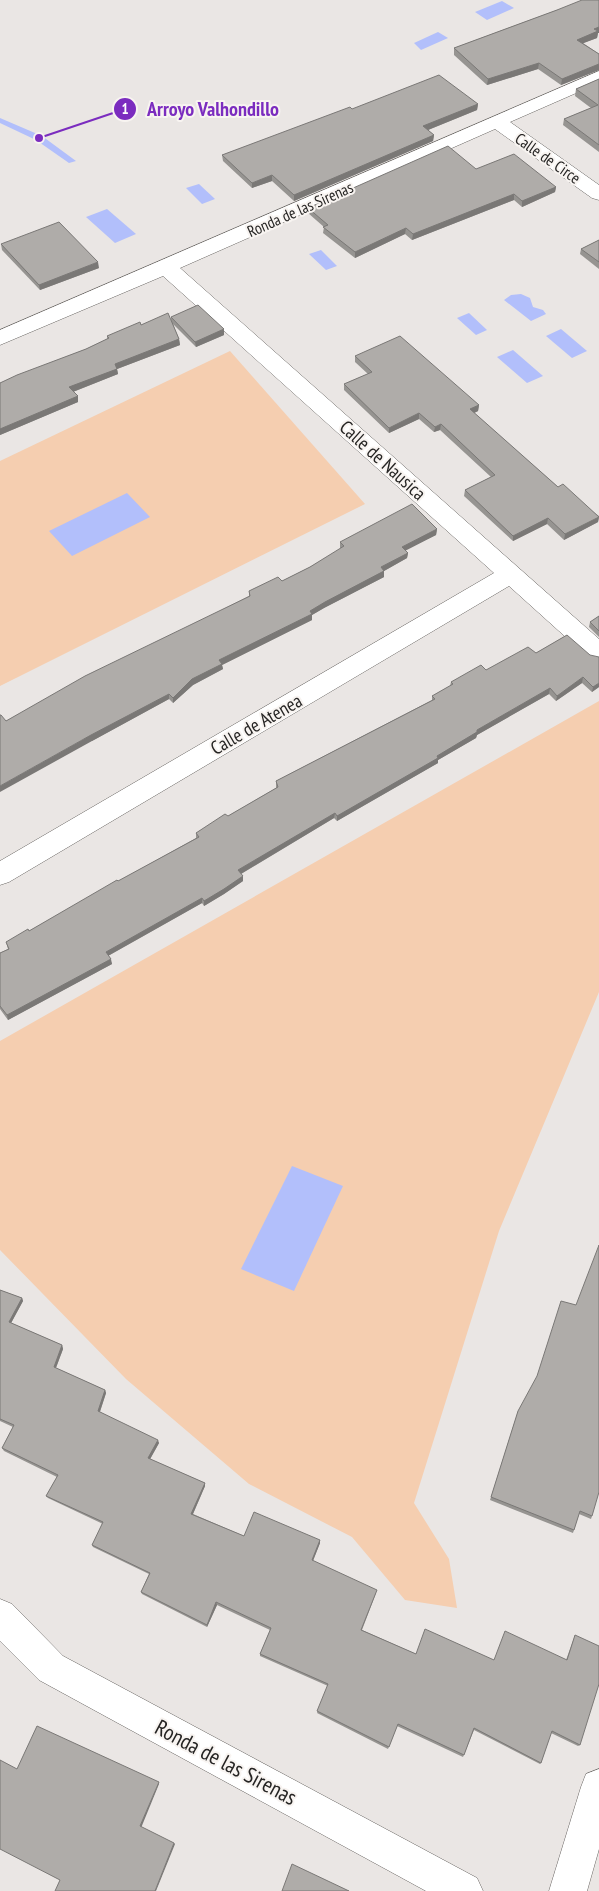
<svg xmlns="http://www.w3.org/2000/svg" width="599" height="1891" viewBox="0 0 599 1891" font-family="'PT Sans Narrow',sans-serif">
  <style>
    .green { fill: #f5ceb0 }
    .water { fill: #b2bffb }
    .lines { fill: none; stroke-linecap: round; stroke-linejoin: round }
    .stream { fill: #b2bffb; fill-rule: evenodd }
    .minor-casing { stroke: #676461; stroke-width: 1 }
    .minor { fill: #fff; fill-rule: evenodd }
    .wall { fill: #969491 }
    .shaded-wall { fill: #7a7876 }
    .building { fill: #afaca9; stroke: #7a7876 }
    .labels { text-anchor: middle; stroke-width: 4; stroke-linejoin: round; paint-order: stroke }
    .far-street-label { font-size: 16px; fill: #262524; stroke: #f8f4f1 }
    .street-label { font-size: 19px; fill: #262524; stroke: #f8f4f1 }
    .near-street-label { font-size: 22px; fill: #262524; stroke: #f8f4f1 }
    .leader { fill: none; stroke: #7b2cbf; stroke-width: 2 }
    .callout-dot { fill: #7b2cbf; stroke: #f8f4f1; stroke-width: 2 }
    .mark-label { font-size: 15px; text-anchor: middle; font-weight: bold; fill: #fff }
    .callout-label { font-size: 20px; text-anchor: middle; font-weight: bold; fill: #7b2cbf; stroke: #f8f4f1; stroke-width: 4; stroke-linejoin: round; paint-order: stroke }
  </style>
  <rect width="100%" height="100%" fill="#eae6e4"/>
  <g class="green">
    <path d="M230 351 365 504 0 686V461Z"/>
    <path d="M599 701V992L499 1231 414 1503 449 1559 457 1608 405 1600 352 1537 249 1484 126 1379 0 1250V1041Z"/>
  </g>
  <g class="water">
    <path d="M502 1 514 8 487 20 475 12Z"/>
    <path d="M438 32 448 38 421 50 414 43Z"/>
    <path d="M199 184 215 199 202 204 186 188Z"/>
    <path d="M107 209 136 234 115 243 86 217Z"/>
    <path d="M321 250 337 266 326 270 309 254Z"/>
    <path d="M521 294 530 298 533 307 543 310 546 314 531 321 504 300 511 295Z"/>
    <path d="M469 313 487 330 476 335 457 318Z"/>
    <path d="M561 329 587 351 572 358 546 336Z"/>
    <path d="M513 350 543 376 527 383 497 357Z"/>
    <path d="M127 493 150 517 72 556 49 531Z"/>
    <path d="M292 1166 343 1186 294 1291 241 1269Z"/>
  </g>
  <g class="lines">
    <path class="stream" d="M0 118 42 136 76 161 69 163 36 140 0 123Z"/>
    <g class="minor-casing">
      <g id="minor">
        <path d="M599 71V83L510 122 599 185V200L592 198 495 129 180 268 599 639V662L590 659 509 586 9 882 0 885V861L494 573 163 276 0 345V330Z"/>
        <path d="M0 1599 12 1604 63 1656 477 1878 483 1891H426L39 1680 0 1641Z"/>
        <path d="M599 1769V1849L587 1891H549L581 1787 586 1774Z"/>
      </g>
    </g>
    <use href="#minor" class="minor"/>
  </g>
  <g class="wall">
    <path d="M599 0V33H598L597 38 583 43 599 54V70L561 85 538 69 487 85 454 55V48L557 10Z"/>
    <path d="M599 79V152L563 125 564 119 591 108 575 96 576 89Z"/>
    <path d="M478 104 477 110 428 130 434 135 433 141 294 201 272 181 252 188 223 161 222 155 352 109Z"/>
    <path d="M476 169 556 187 555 192 522 207 514 200 412 240 405 234 355 258 323 233 324 227 308 213V208Z"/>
    <path d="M599 240V269L580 254 581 249Z"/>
    <path d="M1 244 99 268 40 290 2 250Z"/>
    <path d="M171 317 224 329V335L196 347 173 324 179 339 180 345 117 369 118 374 73 392 78 396V402L0 435V383L86 349 107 339V336L141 325 171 320Z"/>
    <path d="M355 356 479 405 478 411 474 413 558 487 599 516 598 522 564 540 547 524 513 541 464 496 465 490 491 477 440 430 434 432 419 419 389 433 344 390V384L368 374 355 362Z"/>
    <path d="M437 529 436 535 405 550 408 553 407 558 384 571V577L324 608 312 615V620L222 665 223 669 193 685 173 703 169 699 92 741 6 721 249 596V591L282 581 310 567 341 549 340 548V542Z"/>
    <path d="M599 616V637L589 627 590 622Z"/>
    <path d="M567 635 599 687 592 692 582 683 556 701 549 694 477 735 476 738 438 760V763L337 821 334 818 241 874 243 881 224 894 204 906 202 903 108 956 112 964 8 1020 0 1009V953L8 949 6 942 29 931 196 838V833L228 816 276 788V781L432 700V696L450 686 451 682 536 653Z"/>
    <path d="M0 1290 22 1298 23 1301 11 1323 62 1345 63 1349 56 1368 105 1390 106 1393 100 1412 159 1443 150 1459 205 1483V1486L193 1514 244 1536 320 1540V1543L313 1561 376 1593 362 1630 416 1654 494 1660H566L574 1638 575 1635 580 1745 578 1746 551 1733 541 1763 540 1764 474 1730 463 1757 397 1726 388 1749 317 1713 328 1686 260 1656V1654L270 1630 217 1605 207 1627 142 1594 141 1592 149 1574 93 1547 92 1545 103 1524 48 1498 46 1496 57 1477 4 1451 2 1448 13 1427 0 1421Z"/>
    <path d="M518 1411 592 1516 591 1519 579 1514 573 1533 490 1500Z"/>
  </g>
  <g class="shaded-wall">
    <path d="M599 27V33H598L597 38 576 46 577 40 594 29Z"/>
    <path d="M539 63 538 69 487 85 488 79Z"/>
    <path d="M599 64V70L561 85 562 79Z"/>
    <path d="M478 104 477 110 423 132V126Z"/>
    <path d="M434 135 433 141 294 201V195Z"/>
    <path d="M272 175V181L252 188V183Z"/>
    <path d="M556 187 555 192 522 207V201Z"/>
    <path d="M514 194V200L412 240 413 234Z"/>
    <path d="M406 228 405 234 355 258V252Z"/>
    <path d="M98 262 99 268 40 290 39 285Z"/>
    <path d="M224 329V335L196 347 195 342Z"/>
    <path d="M179 339 180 345 117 369 118 374 70 393 69 387 115 364Z"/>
    <path d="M78 396V402L0 435V429Z"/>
    <path d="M479 405 478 411 470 415V409Z"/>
    <path d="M419 413V419L389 433V428Z"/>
    <path d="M441 424 440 430 434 432 435 427Z"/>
    <path d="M599 517 598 522 564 540 565 534Z"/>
    <path d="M548 518 547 524 513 541V536Z"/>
    <path d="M437 529 436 535 401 553 402 547Z"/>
    <path d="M408 553 407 558 384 571V577L324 608 312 615V620L222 665 223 669 193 685 173 703V698L192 679 219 660 310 611 381 567Z"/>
    <path d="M583 677 582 683 556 701 557 696Z"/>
    <path d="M599 683V687L592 692 593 687Z"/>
    <path d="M550 688 549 694 477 735 476 738 438 760V763L337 821V816L437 756 477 730Z"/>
    <path d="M169 694V699L92 741 0 792V786L91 735Z"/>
    <path d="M335 813 334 818 239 875 238 870Z"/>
    <path d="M243 876V881L224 894 204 906V901Z"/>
    <path d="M202 898V903L106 957V952Z"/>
    <path d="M111 959 112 964 8 1020 7 1015Z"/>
    <path d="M22 1298 23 1301 10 1325 9 1322Z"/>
    <path d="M62 1345 63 1349 55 1370 54 1367Z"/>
    <path d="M105 1390 106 1393 99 1414 98 1411Z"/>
    <path d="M158 1440 159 1443 149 1461 148 1458Z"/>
    <path d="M205 1483V1486L192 1516 191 1514Z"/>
    <path d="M320 1540V1543L312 1563V1560Z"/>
    <path d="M216 1602 217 1605 207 1627V1625Z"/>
    <path d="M159 1782V1784L141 1828 140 1826Z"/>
    <path d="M174 1843 175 1844 156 1891H155Z"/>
  </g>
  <g class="building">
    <path d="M582 0H599V27L594 29 598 31 577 40 599 54V64L562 79 539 63 488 79 454 48 557 10Z"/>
    <path d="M439 75 478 104 423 126 434 135 294 195 272 175 252 183 222 155 350 107 352 109Z"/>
    <path d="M599 79V145L564 119 598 105 576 89Z"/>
    <path d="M448 146 476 169 514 154 556 187 522 201 514 194 413 234 406 228 355 252 323 227 328 225 308 208Z"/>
    <path d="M59 222 98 262 39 285 1 244Z"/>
    <path d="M599 240V262L581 249Z"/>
    <path d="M198 305 224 329 195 342 171 317Z"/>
    <path d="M168 313 179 339 115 364 117 369 69 387 78 396 0 429V383L17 375 86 349 109 338 107 336 140 322 141 325Z"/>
    <path d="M400 336 479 405 470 409 558 487 563 484 599 517 565 534 548 518 513 536 465 490 495 475 441 424 435 427 419 413 389 428 344 384 372 372 355 356Z"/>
    <path d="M412 504 437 529 402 547 408 553 381 567 384 571 325 602 310 611 312 614 219 660 222 664 192 679 173 698 169 694 91 735 0 786V715H1L6 721 85 676 250 596 249 591 278 577 282 581 310 567 344 546 340 542Z"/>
    <path d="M599 616V631L590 622Z"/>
    <path d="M567 635 590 655 599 657V683L593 687 583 677 557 696 550 688 477 730V732L437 756 438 758 337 816 335 813 238 870 243 876 224 889 204 901 202 898 106 952 111 959 7 1015 0 1006V953L9 949 6 942 28 929 29 931 117 880 118 881 199 837 196 833 225 814 228 816 278 787 276 781 435 699 432 696 453 684 451 682 481 665 486 670 528 647 536 653Z"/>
    <path d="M599 1245V1492L592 1516 580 1511 574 1530 491 1497 518 1411 537 1376 561 1301 576 1305Z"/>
    <path d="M0 1290 22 1298 9 1322 62 1345 54 1367 105 1390 98 1411 158 1440 148 1458 205 1483 191 1514 244 1536 254 1512 320 1540 312 1560 377 1590 361 1630 416 1654 425 1629 494 1660 505 1631 567 1660 575 1635 599 1646V1684L580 1745 552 1731 541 1763 474 1728 464 1755 398 1724 389 1747 317 1711 328 1684 260 1654 271 1628 216 1602 207 1625 141 1592 150 1573 92 1545 103 1522 46 1496 58 1475 2 1448 14 1425 0 1419Z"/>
    <path d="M37 1726 159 1782 140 1826 174 1843 155 1891H55L60 1880 0 1849V1760L17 1769Z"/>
    <path d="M292 1864 349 1891H282Z"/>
  </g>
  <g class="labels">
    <g class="far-street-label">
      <text transform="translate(548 158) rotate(35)" y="6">Calle de Circe</text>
      <text transform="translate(300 209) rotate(-24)" y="6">Ronda de las Sirenas</text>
    </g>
    <g class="street-label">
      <text transform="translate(383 460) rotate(42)" y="7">Calle de Nausica</text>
      <text transform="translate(256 724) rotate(-30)" y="7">Calle de Atenea</text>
    </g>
    <g class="near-street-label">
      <text transform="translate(226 1762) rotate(28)" y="8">Ronda de las Sirenas</text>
    </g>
  </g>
  <path class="leader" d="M39 138L125 109"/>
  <g class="callout-dot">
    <circle cx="39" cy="138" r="5"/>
    <circle cx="125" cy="109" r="12"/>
  </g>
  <g class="mark-label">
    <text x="125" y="114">1</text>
  </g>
  <g class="callout-label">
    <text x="213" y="116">Arroyo Valhondillo</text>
  </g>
</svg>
